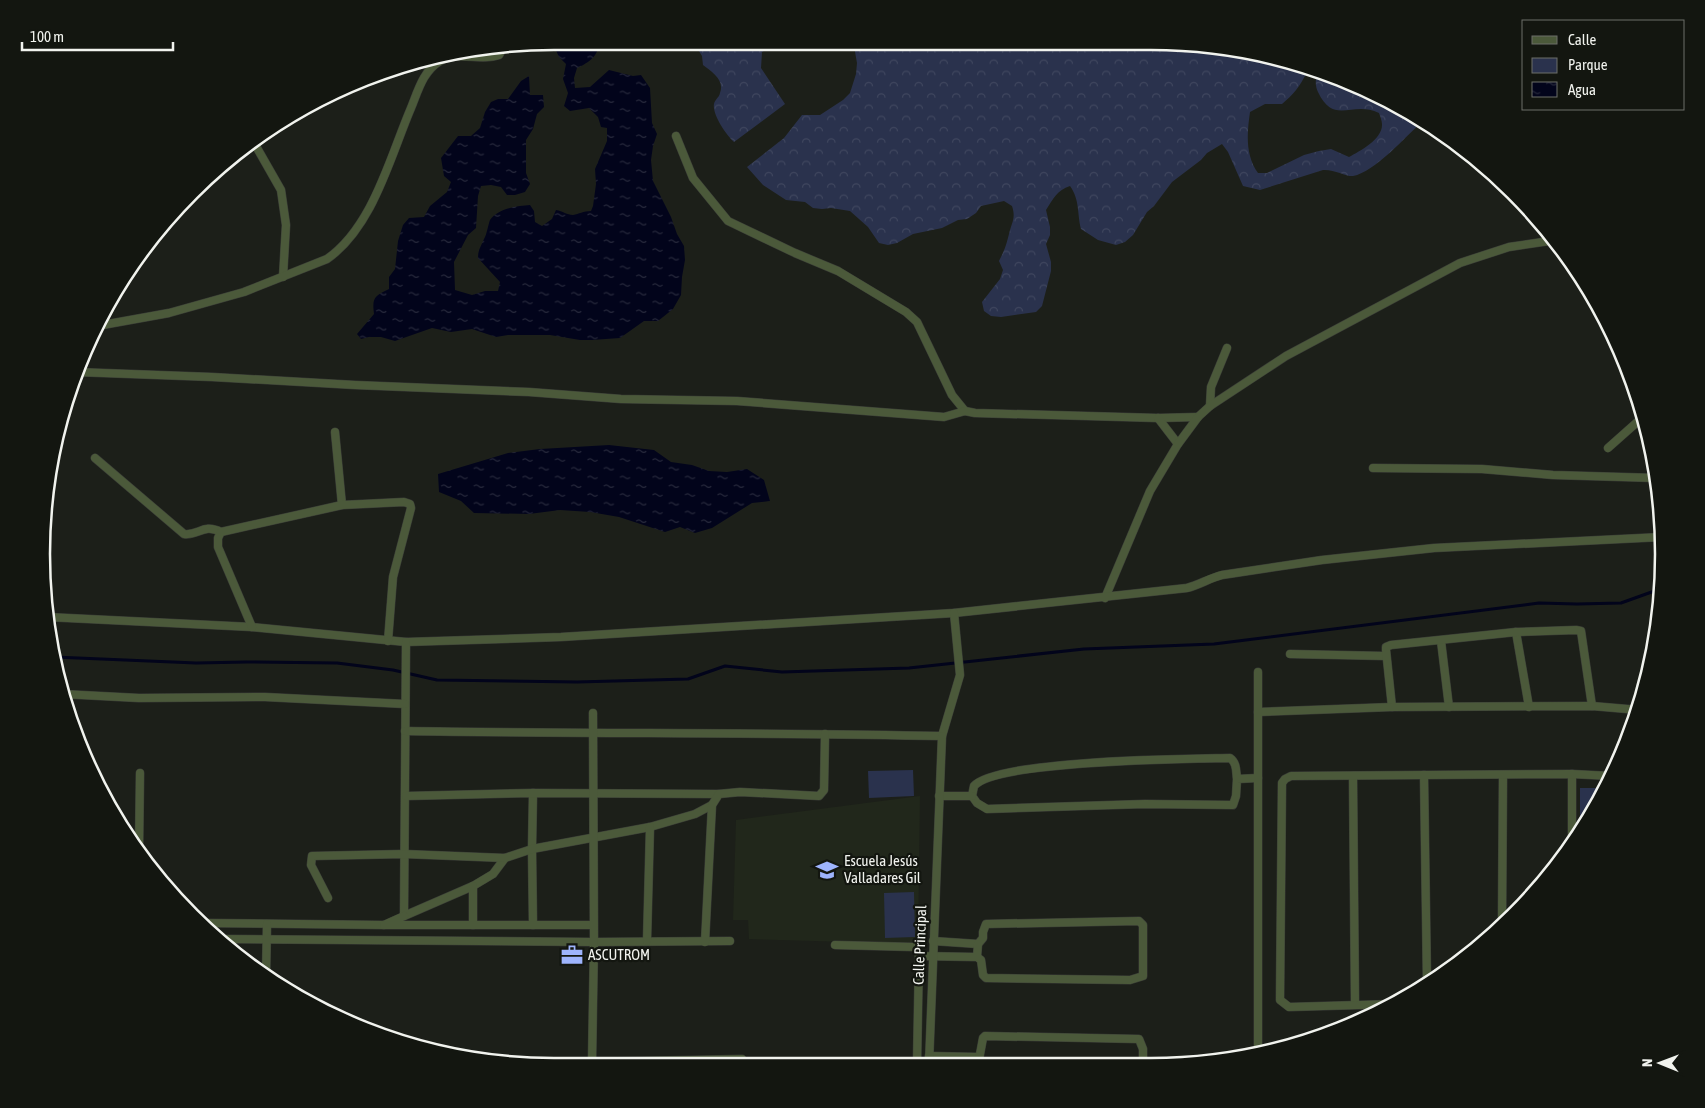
<svg xmlns="http://www.w3.org/2000/svg" width="1705" height="1108" viewBox="0 0 1705 1108" font-family="'Asap Condensed',sans-serif">
  <style>
    .built { fill: #21271b }
    .forest { fill: url(#forest-crowns) }
    .green { fill: #2a324d }
    .water { fill: url(#water-ripples) }
    .lines { fill: none; stroke-linecap: round; stroke-linejoin: round }
    .stream { stroke: #02041b; stroke-width: 3 }
    .minor-casing { stroke: #3a3d37; stroke-width: 9 }
    .minor { stroke: #4b593a; stroke-width: 8 }
    .labels { text-anchor: middle; stroke-width: 4.5; stroke-linejoin: round; paint-order: stroke }
    .poi-label { font-size: 15px; fill: #f1f3ee; stroke: #131610; text-anchor: start }
    .street-label { font-size: 15px; fill: #f1f3ee; stroke: #131610 }
    .rim { fill: none; stroke: #f1f3ee; stroke-width: 2.5 }
  </style>
  <defs>
    <pattern id="forest-crowns" width="20" height="18" patternUnits="userSpaceOnUse" patternTransform="scale(1.25)"><rect width="20" height="18" fill="#2a324d"/><path d="M2 6a3 3 0 1 1 6 0M12 15a3 3 0 1 1 6 0" fill="none" stroke="#3f465e"/></pattern>
    <pattern id="water-ripples" width="26" height="14" patternUnits="userSpaceOnUse" patternTransform="scale(1.25)"><rect width="26" height="14" fill="#02041b"/><path d="M2 4q2-2 4 0t4 0M15 11q2-2 4 0t4 0" fill="none" stroke="#27293c"/></pattern>
  </defs>
  <rect width="100%" height="100%" fill="#1c1f19"/>
  <path class="built" d="M920 796 918 944 749 939 748 920H733L736 820Z"/>
  <g class="forest">
    <path d="M696 46H772L762 52 761 68 785 104 734 142C726 135 712 114 714 104 715 99 719 98 720 93 725 80 712 72 703 65L702 56Z"/>
    <path d="M854 46H1218L1305 69 1306 74C1300 86 1293 95 1282 104H1265L1250 112C1247 133 1245 155 1258 173H1267L1304 155 1319 151 1331 149 1349 157C1360 151 1383 139 1382 124 1382 121 1380 116 1379 113 1352 100 1334 126 1318 92 1315 86 1315 78 1318 73L1347 80 1423 121C1406 136 1375 172 1353 176 1347 177 1334 169 1323 170L1260 190 1243 186 1228 152 1222 144 1207 153 1201 160 1172 182 1154 206 1147 212 1133 235 1125 242 1116 245 1098 240 1081 229C1077 213 1080 200 1070 186 1057 190 1053 199 1046 210L1050 227V235L1046 244 1051 262V271L1042 306 1036 312 1001 317 991 316 984 311 982 302 1000 279 1003 270 999 261C1005 249 1006 246 1009 234 1012 222 1016 218 1012 206L1004 201 981 206 976 213 967 219 958 220 942 228 913 234 897 243 888 245 879 243 868 227 850 211 831 208 822 209 813 208 805 202 786 200 763 185 747 167 784 138 802 115H820L843 100 850 93 856 74 857 63Z"/>
  </g>
  <g class="green">
    <path d="M913 770 914 796 869 798 868 771Z"/>
    <path d="M1580 788H1605L1595 810 1580 831Z"/>
    <path d="M914 892 915 937 885 938 884 893Z"/>
  </g>
  <g class="water">
    <path d="M554 46H598C598 57 586 64 577 68L574 78 575 88 590 87 609 70 633 76 641 75 650 88 652 123 657 134 653 146 651 160 653 181 671 217 677 234 684 246 685 260 682 277 681 295 673 309 658 321H644L620 338 592 340H580L550 335H508L496 337 472 329 451 332 432 328 395 341 381 337H369L361 339 357 334 374 314C372 298 374 296 389 289V277L395 269 398 241 403 225 409 218 424 217 430 206 447 192 451 182 444 176 441 158 458 136H471L480 128 485 112 491 102 498 99H508L521 81 529 76 530 95H543L544 107 537 114 533 129 526 140V173L530 184 525 192 515 195H507L501 187 491 185 481 186 478 196 476 228 468 235 454 262 455 290 472 295 485 291H498L500 282 478 258C478 250 481 246 484 239 487 234 488 225 490 220 498 208 518 206 530 205L534 211 535 222 542 226 552 219 556 210C563 211 567 215 573 215 579 214 583 211 591 211L593 206 596 184 595 169 607 141V128L601 127 598 117 589 108 570 111 564 106 568 93 563 79 566 64 559 57Z"/>
    <path d="M609 445 654 450 671 462 692 465 709 471 727 472 747 469 764 480 770 501 752 503 712 528 695 533 680 527 665 532 619 517 590 512 560 510 529 514 474 513 461 501 439 492 438 474 508 453 540 449Z"/>
  </g>
  <g class="lines">
    <path class="stream" d="M54 657 196 663 247 662 337 663 393 670 437 680 577 682 688 679 725 666 782 672 909 668 1084 649 1214 644 1539 603 1577 604 1621 603 1660 589"/>
    <g class="minor-casing">
      <g id="minor">
        <path d="M676 136 693 178 728 221 795 253 838 271 906 312 917 322 952 395 965 411"/>
        <path d="M253 141 281 190 286 225 283 277"/>
        <path d="M97 326 169 313 244 292 327 259C373 227 390 157 411 108 418 91 423 71 440 61 459 50 480 62 499 55L504 46"/>
        <path d="M76 372 212 377 355 385 529 392 621 399 737 401 944 417 965 411 975 413 1158 418 1198 417"/>
        <path d="M1210 406 1211 387 1227 348"/>
        <path d="M1158 418 1178 444"/>
        <path d="M335 432 342 505"/>
        <path d="M1608 448 1644 416"/>
        <path d="M95 458 184 534C199 536 203 523 221 532"/>
        <path d="M1373 468 1482 469 1553 475 1656 478"/>
        <path d="M1105 598 1150 491 1178 444 1198 417 1210 406 1286 356 1460 263 1509 247 1556 240"/>
        <path d="M47 617 252 627 406 642 561 637 954 613 1187 588C1199 585 1210 578 1222 575L1322 560 1434 548 1662 537"/>
        <path d="M252 627 218 547V538L221 532 342 505 404 502 410 504 411 508 393 577 388 641"/>
        <path d="M1516 632 1529 707"/>
        <path d="M1441 641 1449 707"/>
        <path d="M406 642 404 916 473 886 493 874 505 858"/>
        <path d="M1290 654 1386 656"/>
        <path d="M62 694 139 698 265 697 405 704"/>
        <path d="M1392 707 1386 650V647L1391 645 1516 632 1576 630 1581 631 1592 706"/>
        <path d="M1258 712 1392 707 1592 706 1639 710"/>
        <path d="M405 731C584 734 763 732 942 736L960 675 954 613"/>
        <path d="M1424 775 1427 983"/>
        <path d="M1353 776 1355 1004"/>
        <path d="M1237 779 1236 796 1233 805 1145 804 987 809 977 803 972 796 974 786C997 760 1188 759 1230 758 1237 763 1236 771 1237 779L1258 778"/>
        <path d="M533 793 532 849 533 925"/>
        <path d="M406 796 533 793 719 794"/>
        <path d="M939 796H972"/>
        <path d="M1572 843V774"/>
        <path d="M139 851 140 773"/>
        <path d="M473 886V925"/>
        <path d="M328 898 311 865 312 856 404 854 505 858 532 849 650 827 695 814 712 805"/>
        <path d="M200 923 384 925 404 916"/>
        <path d="M1502 924 1503 775"/>
        <path d="M384 925H593"/>
        <path d="M216 939 594 942 730 941"/>
        <path d="M647 941 650 827"/>
        <path d="M933 941 978 944"/>
        <path d="M705 942 712 805 719 794 740 792 819 796 824 790 825 734"/>
        <path d="M835 945 914 947 917 948 919 956 977 957 981 960 983 975 986 978 1130 980 1143 976V925L1139 921 986 924 983 932V938L978 944 977 957"/>
        <path d="M266 976 267 924"/>
        <path d="M1394 1004 1289 1007 1280 1000 1282 783 1285 779 1291 776 1572 774 1611 776"/>
        <path d="M1258 1054V672"/>
        <path d="M929 1056 978 1057"/>
        <path d="M592 1062 742 1059"/>
        <path d="M592 1063 594 942 593 713"/>
        <path d="M917 1064 919 956"/>
        <path d="M929 1064 942 736"/>
        <path d="M978 1065 983 1038 985 1036 1139 1039 1143 1049V1065"/>
      </g>
    </g>
    <use href="#minor" class="minor"/>
  </g>
  <defs>
    <g id="school-bare" transform="scale(1.725)"><path d="M0-5L7-2L0 1L-7-2ZM-4 1L0 2.5L4 1V4Q0 6-4 4Z" fill="#9eb4fd" stroke="#131610" stroke-width="2.5" paint-order="stroke"/></g>
    <g id="office-bare" transform="scale(1.725)"><path d="M-6-3h4V-5.5h4V-3h4V5H-6ZM-1-4.5V-3h2v-1.5ZM-6 0V1H6V0Z" fill="#9eb4fd" stroke="#131610" stroke-width="2.5" paint-order="stroke"/></g>
  </defs>
  <g fill-rule="evenodd">
    <use href="#school-bare" x="827" y="870"/>
    <use href="#office-bare" x="572" y="955"/>
  </g>
  <g class="labels">
    <g class="poi-label">
      <text x="844" y="866">Escuela Jesús<tspan x="844" dy="17">Valladares Gil</tspan></text>
      <text x="588" y="960">ASCUTROM</text>
    </g>
    <g class="street-label">
      <text transform="translate(920 945) rotate(-88)" y="5">Calle Principal</text>
    </g>
  </g>
  <path d="M0 0H1705V1108H0ZM554 50H1151A504 504 0 0 1 1655 554V554A504 504 0 0 1 1151 1058H554A504 504 0 0 1 50 554V554A504 504 0 0 1 554 50Z" fill="#131610" fill-rule="evenodd"/>
  <path class="rim" d="M554 50H1151A504 504 0 0 1 1655 554V554A504 504 0 0 1 1151 1058H554A504 504 0 0 1 50 554V554A504 504 0 0 1 554 50Z"/>
  <rect x="1522" y="20" width="162" height="90" fill="#131610" stroke="#6c6e69"/>
  <rect x="1532" y="36" width="25" height="8" fill="#4b593a" stroke="#6c6e69"/>
  <text x="1568" y="45" font-size="15" fill="#f1f3ee">Calle</text>
  <rect x="1532" y="58" width="25" height="15" fill="#2a324d" stroke="#6c6e69"/>
  <text x="1568" y="70" font-size="15" fill="#f1f3ee">Parque</text>
  <rect x="1532" y="82" width="25" height="15" fill="url(#water-ripples)" stroke="#6c6e69"/>
  <text x="1568" y="95" font-size="15" fill="#f1f3ee">Agua</text>
  <g transform="translate(1660 1063) rotate(271)" stroke="#131610" stroke-width="4" paint-order="stroke">
  <path d="M0-4L9 19L0 12L-9 19Z" fill="#f1f3ee"/>
  <text y="-8" font-size="14" font-weight="bold" text-anchor="middle" fill="#f1f3ee">N</text>
  </g>
  <path d="M22 42v8h151v-8" fill="none" stroke="#f1f3ee" stroke-width="2.5"/>
  <text x="30" y="42" font-size="15" fill="#f1f3ee" stroke="#131610" stroke-width="4" paint-order="stroke">100 m</text>
</svg>
